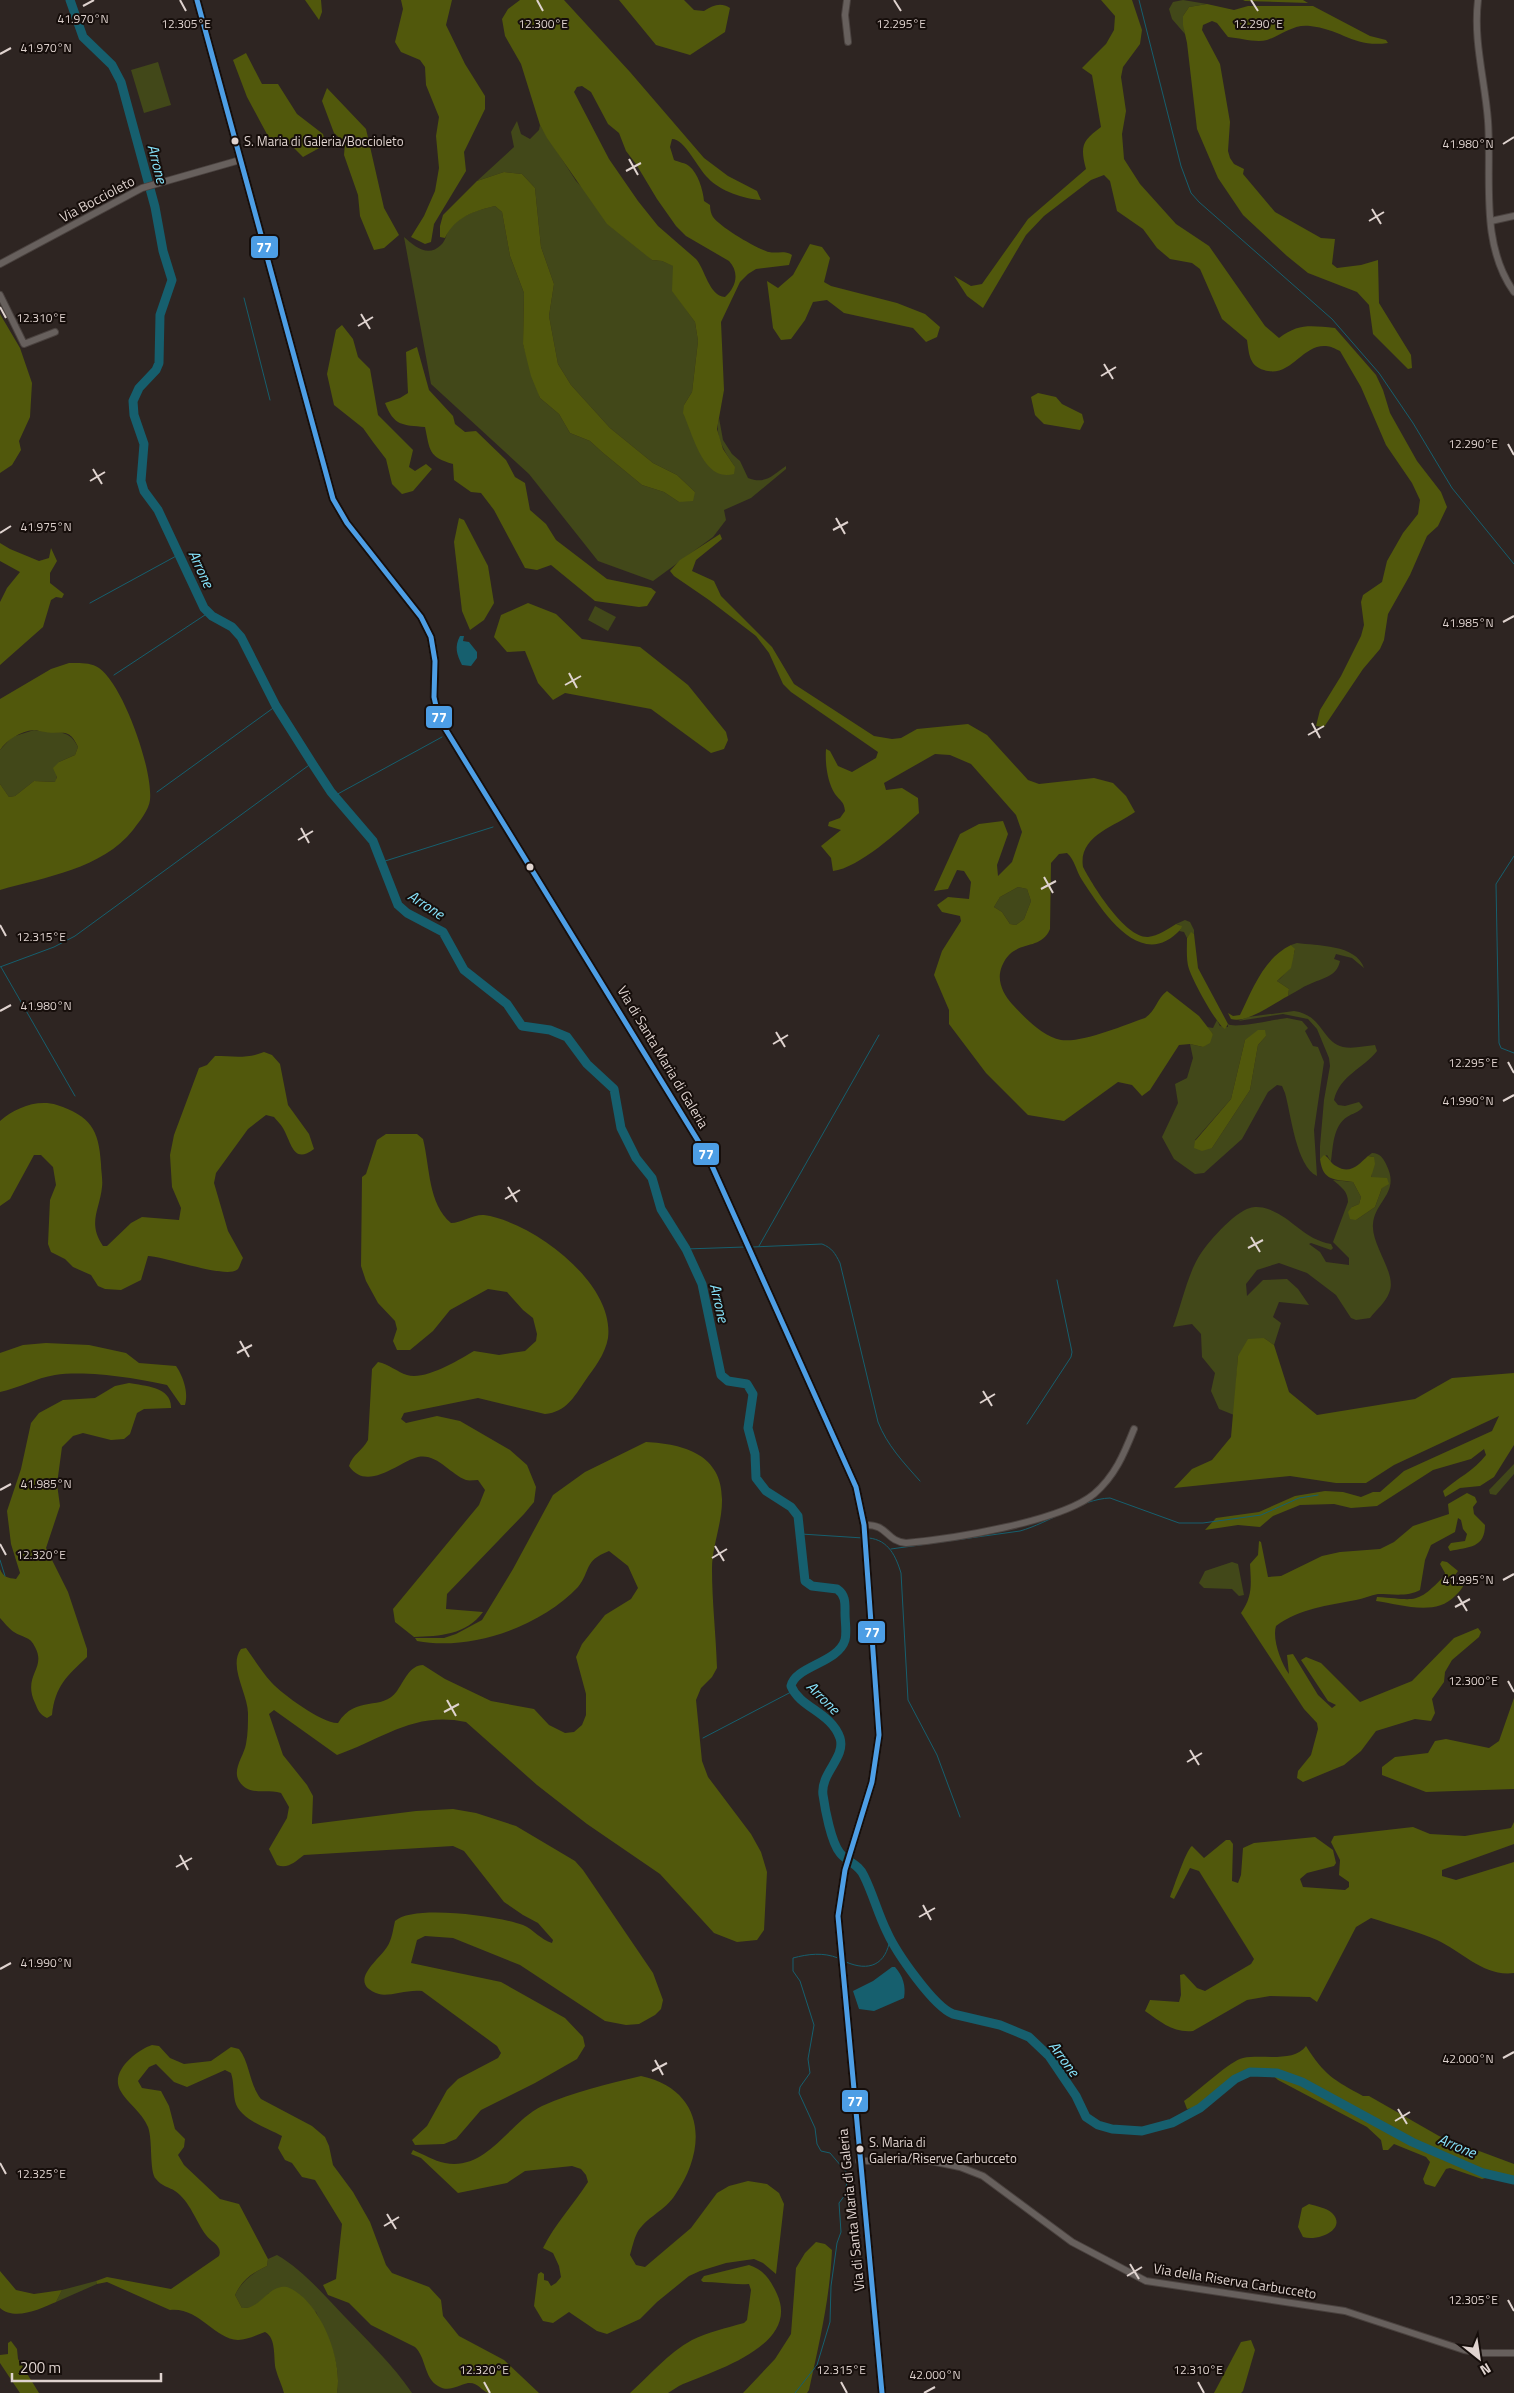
<svg xmlns="http://www.w3.org/2000/svg" width="1514" height="2393" viewBox="0 0 1514 2393" font-family="'Titillium Web',sans-serif">
  <style>
    .green { fill: #424819; fill-rule: evenodd }
    .forest { fill: #51580c; fill-rule: evenodd }
    .water { fill: #165f6e }
    .lines { fill: none; stroke-linecap: round; stroke-linejoin: round }
    .stream { stroke: #165f6e; stroke-width: 1 }
    .river { stroke: #165f6e; stroke-width: 9 }
    .minor-casing { stroke: #4a423f; stroke-width: 8 }
    .tertiary-casing { stroke: #4a423f; stroke-width: 9 }
    .minor { stroke: #67605d; stroke-width: 6 }
    .tertiary { stroke: #67605d; stroke-width: 8 }
    .bus-1-casing { stroke: #160e0b; stroke-width: 9 }
    .bus-1 { stroke: #4d9ee5; stroke-width: 5 }
    .ticks { fill: none; stroke: #dfd3cf; stroke-width: 2 }
    .bus-dot { fill: #dfd3cf; stroke: #160e0b; stroke-width: 2 }
    .labels { text-anchor: middle; stroke-width: 4; stroke-linejoin: round; paint-order: stroke }
    .bus-label { font-size: 13px; fill: #dfd3cf; stroke: #160e0b; text-anchor: start }
    .street-label { font-size: 14px; fill: #dfd3cf; stroke: #160e0b }
    .water-label { font-size: 15px; font-style: italic; fill: #87e4fc; stroke: #160e0b }
    .ticks-label { font-size: 12px; text-anchor: middle; fill: #dfd3cf; stroke: #160e0b; stroke-width: 4; stroke-linejoin: round; paint-order: stroke }
    .line-badge { stroke: #160e0b; stroke-width: 2 }
    .badge-label { font-size: 14px; text-anchor: middle; font-weight: bold; fill: #fff }
  </style>
  <rect width="100%" height="100%" fill="#2e2522"/>
  <g class="green">
    <path d="M1183 0 1207 4 1189 7 1183 16 1185 34 1172 19 1169 9 1173 2Z"/>
    <path d="M158 62 171 105 144 113 131 70Z"/>
    <path d="M517 121 521 134 530 139 539 130 540 125 576 181 652 260 662 261 674 266 673 291 695 322 698 341 692 392 684 405 735 467C725 452 714 437 719 418L723 440 732 454 740 461 748 478C765 485 773 475 786 466V469L751 498 724 510 726 520 713 537 653 581 598 561 529 474 431 384 404 237C414 246 428 258 441 245 446 241 446 233 450 228 462 214 478 210 495 206L502 212 510 256 524 293 523 344 540 398 559 414 570 433 590 441 602 452 642 485 664 492 679 502 695 492 677 475 653 463 610 428 571 385 558 364 549 316 554 284 541 247 535 188 522 174 504 172 477 181 514 147 511 132Z"/>
    <path d="M595 606 616 617 608 631 588 620Z"/>
    <path d="M34 730C54 735 68 726 78 747L75 755 59 762 56 782 34 781 15 796 9 797 0 784V750L12 737Z"/>
    <path d="M1018 887 1027 889 1031 901 1024 919 1016 925 1010 924 1002 912 994 907 1000 897Z"/>
    <path d="M1185 920 1190 922 1194 930V934L1191 933 1187 938 1184 932 1179 931 1181 929 1180 925 1176 924Z"/>
    <path d="M1297 943C1317 946 1356 944 1364 968L1352 958 1336 954 1334 959 1340 961C1337 977 1322 978 1310 984 1302 987 1296 992 1288 996L1289 989 1277 981C1287 975 1292 960 1295 950L1291 945Z"/>
    <path d="M1294 1011C1323 1015 1321 1041 1343 1047 1353 1049 1365 1046 1375 1045L1377 1051C1363 1069 1340 1075 1334 1100L1338 1105 1345 1106 1359 1102 1363 1107C1358 1113 1353 1113 1347 1117 1333 1126 1333 1147 1331 1162L1327 1155 1320 1159V1146L1324 1100 1330 1066 1329 1058 1317 1029 1308 1019 1283 1014 1238 1021 1248 1017Z"/>
    <path d="M1287 1018 1302 1021 1308 1028 1305 1031 1313 1046 1318 1047 1324 1062 1314 1130 1317 1176C1296 1166 1291 1114 1285 1093L1282 1086 1277 1085 1268 1092 1242 1139 1204 1173 1195 1174 1174 1159 1162 1137 1178 1103 1175 1084 1187 1078 1193 1058 1190 1044 1203 1047 1213 1034 1207 1027 1213 1028 1217 1020 1220 1026 1228 1027V1024C1235 1029 1276 1019 1287 1018ZM1266 1036 1258 1045 1250 1090 1212 1148 1195 1140 1231 1099 1245 1040Z"/>
    <path d="M1372 1153C1380 1153 1383 1158 1386 1164 1401 1193 1375 1200 1373 1224 1371 1246 1398 1274 1389 1293 1386 1302 1376 1310 1370 1318L1356 1320 1351 1318 1336 1295 1307 1273 1279 1263 1257 1270 1246 1284 1247 1296 1263 1280 1287 1279 1298 1289 1309 1305 1279 1302 1273 1317 1281 1323 1274 1345 1264 1338 1238 1356 1234 1415 1219 1409 1211 1391 1215 1373 1202 1357 1201 1334 1192 1324 1173 1327C1181 1306 1187 1277 1198 1258 1206 1244 1234 1212 1250 1208 1255 1206 1263 1207 1268 1209 1293 1218 1303 1239 1331 1244L1333 1248 1331 1250 1311 1243 1309 1244 1320 1252 1326 1262 1349 1265V1258L1333 1242 1348 1202C1348 1191 1341 1187 1333 1180L1353 1182 1361 1197 1359 1204 1352 1207 1356 1220 1375 1207 1382 1188 1371 1178 1374 1157 1368 1156Z"/>
    <path d="M1514 1464V1474L1496 1495 1490 1494 1489 1490Z"/>
    <path d="M1232 1562 1238 1564 1244 1595 1239 1596 1232 1589 1204 1588 1199 1583 1205 1571Z"/>
    <path d="M277 2255C303 2270 324 2295 345 2317 369 2342 393 2365 412 2393H337C342 2366 328 2336 316 2312L269 2293C262 2301 254 2309 242 2308L235 2295C242 2281 252 2273 267 2266L268 2259Z"/>
    <path d="M96 2281 97 2284 56 2302 62 2290Z"/>
  </g>
  <g class="forest">
    <path d="M305 0H321L322 12 319 20Z"/>
    <path d="M401 0H452L446 25 465 64 485 96V109L464 152 466 171 434 224 431 242 425 244 411 237 424 216 435 191 439 168 436 136 439 117 426 85 425 67 420 60 401 52 395 42 403 9Z"/>
    <path d="M520 0H564L630 72 704 158 728 176 757 191 761 200C744 199 720 191 708 178 698 169 685 139 672 139L670 147 674 160C678 162 686 163 689 166 698 173 703 190 704 201L710 205C710 209 711 214 713 217 720 227 757 249 769 252 777 254 784 250 792 255L789 265 756 269 748 274 740 282 721 322 724 390 717 429 723 449 735 467 734 474C703 483 693 434 683 413L684 405 692 392 698 341 695 322 672 291 673 266 662 261 652 260 607 224 547 138 540 125 521 64 505 36 502 19 508 9ZM582 86 591 92 608 124 619 133 626 151 636 164 657 199 676 226 686 236 729 261C740 273 736 287 725 297 709 296 705 269 696 259L658 226 638 201 609 159 574 92 577 87Z"/>
    <path d="M619 0H684L694 10 704 11C713 5 721 2 730 8L725 32 690 55 656 45Z"/>
    <path d="M1101 0H1132L1142 30 1140 44 1123 67 1121 77 1126 111 1122 134 1124 159 1140 184 1176 224 1209 246 1265 326 1279 338C1299 323 1311 326 1335 328L1376 375 1383 390 1390 413 1417 461 1441 492 1447 507 1438 526 1427 536 1410 575 1388 614 1384 640 1380 649 1363 669 1324 727 1316 726 1320 710 1341 676 1361 636 1364 625 1361 602 1363 595 1382 582 1387 561 1403 533 1418 514 1420 500 1412 483 1386 445 1361 387 1340 351C1336 349 1330 346 1326 346 1302 344 1290 379 1264 370 1249 366 1249 353 1247 340L1222 319 1200 269 1192 263 1170 259 1157 248 1143 229 1117 211 1110 181 1104 175 1091 180 1044 216 1026 235 983 308 967 296 954 276 971 286 982 284 1028 219 1086 169C1080 146 1082 141 1101 127L1092 75 1082 68 1106 44 1114 30 1115 16Z"/>
    <path d="M1243 0H1303L1308 3 1245 1Z"/>
    <path d="M1207 4 1234 10 1248 6H1313L1370 36 1386 40 1388 43C1354 48 1341 29 1310 26 1293 24 1282 35 1267 40 1256 43 1240 38 1228 37L1217 23 1212 21 1203 25 1202 30 1220 64 1230 122 1228 151 1230 158 1234 164 1244 169 1243 174 1275 212 1321 238 1335 239 1332 264 1337 268 1361 265 1378 260 1379 303 1411 355 1412 368 1408 369 1373 334 1369 305 1357 292 1308 273 1287 256 1243 215 1218 178 1197 129 1187 43 1183 25V16L1189 7Z"/>
    <path d="M246 53 262 84H278L297 114 323 134 325 141 323 146 303 157 290 144 269 138 247 97 233 60Z"/>
    <path d="M327 88 366 129 384 208 399 235 384 248 374 250 360 216 358 195 344 155 345 143 334 133 322 101Z"/>
    <path d="M504 172 522 174 535 188 541 247 554 284 549 316 558 364 571 385 610 428 653 463 677 475 695 492 693 501 679 502 664 492 642 485 602 452 590 441 570 433 559 414 540 398 531 376 523 344 524 293 510 256 502 212 495 206C474 211 455 217 445 238L440 237V226L443 215 477 181Z"/>
    <path d="M810 244 822 247 830 258 824 282 831 286 897 303 925 314 940 327 937 337 926 342 913 328 844 313 827 300 813 302 805 320 791 339 781 340 773 328 767 281 778 288 793 275Z"/>
    <path d="M0 314 20 348 32 383 30 417 19 441 21 450 12 465 0 473Z"/>
    <path d="M342 325 353 339 358 357 370 369 378 415 413 450 409 467 415 471 426 464 432 469 413 491 402 494 392 484 386 459 373 442 363 428 334 405 327 374 336 330Z"/>
    <path d="M417 347 429 390 453 416 455 424 465 432 476 431 506 460 515 477 525 483 530 510 546 524 556 540 607 579 651 588 656 592 647 606 639 607 595 601 551 565 537 570 525 568 494 510 481 493 471 492 454 480 453 464C428 457 430 450 425 427 402 425 394 426 385 403L400 398 408 393 406 352Z"/>
    <path d="M1038 393 1056 397 1062 404 1082 414 1084 422 1080 430 1044 424 1035 415 1031 397Z"/>
    <path d="M459 518 464 520 488 566 494 603 484 620 470 630 462 611 454 542Z"/>
    <path d="M720 534 722 539 696 560 692 571 714 581 721 596 772 647 794 684 874 736 892 739 901 738 917 729 968 724 987 735 1028 780 1039 784 1094 778 1113 783 1126 796 1135 812C1114 827 1078 836 1083 867 1093 886 1125 938 1148 937 1158 936 1168 929 1176 924L1182 926 1181 929C1141 973 1103 912 1082 880 1076 871 1075 860 1067 853L1059 854 1051 863 1050 929C1040 953 1014 937 1002 966 996 980 1003 994 1012 1004 1024 1017 1043 1037 1061 1040 1083 1043 1124 1025 1145 1018 1156 1011 1157 998 1167 991L1199 1016 1213 1034 1210 1043 1203 1047 1190 1044 1179 1045 1150 1090 1142 1096 1132 1085 1118 1082 1064 1121 1028 1115 986 1073 949 1024V1010L934 975 942 951 961 921 960 916 942 912 937 905 948 897 969 899 971 882 964 871 957 870 948 889 934 891 960 834 979 824 1003 821 1008 834 997 865 998 876 1012 862 1022 832 1016 815 971 764 950 755 935 754 884 783 886 790 902 788 918 798 919 813C899 831 859 868 833 871L831 858 821 846 841 830 828 826 829 822 840 818 845 811C844 801 840 801 835 794 827 781 825 763 826 749L830 751 838 766 852 772 876 758 878 752 791 692 783 684 769 653 756 636 709 600 674 576 670 571 680 560ZM1018 887 1027 889 1031 901 1024 919 1016 925 1010 924 1002 912 994 907 1000 897Z"/>
    <path d="M0 543 10 549 39 561 49 558 51 548 57 561 50 573V583L64 594 62 598 56 597 51 600 43 627 0 665V602L7 588 20 572 0 561Z"/>
    <path d="M528 603 556 614 582 639 640 647 688 685 726 732 728 740 724 749 711 753 651 709 565 693 553 700 538 683 525 651 507 652 494 637 501 615Z"/>
    <path d="M69 663C79 663 90 662 99 668 124 686 153 770 150 800 149 810 139 822 133 830 102 869 45 877 0 890V784L9 797 15 796 34 781 55 782 57 777 53 768 59 762 75 755 78 747C69 727 63 735 45 732 41 732 37 730 34 730 20 731 7 740 0 750V699L51 669Z"/>
    <path d="M1191 932 1194 934 1198 968 1228 1024 1225 1029C1216 1024 1193 981 1189 969 1186 960 1187 948 1187 938Z"/>
    <path d="M1291 945 1295 949 1291 968 1277 981 1289 989 1288 996C1274 1003 1247 1024 1231 1019L1228 1013 1233 1016 1240 1015C1253 988 1264 958 1291 945Z"/>
    <path d="M1258 1030H1265L1266 1036 1258 1045 1250 1090 1212 1148 1202 1151 1194 1148 1195 1141 1231 1099 1245 1040Z"/>
    <path d="M264 1052 272 1055 280 1064 288 1105 309 1134 314 1149C294 1164 292 1145 284 1130 282 1125 277 1121 274 1117L266 1115 248 1129 216 1173 214 1183 228 1231 243 1258C241 1261 240 1266 238 1269 228 1280 164 1256 148 1256L141 1280 121 1290 105 1289 98 1286 91 1275 73 1267 65 1259 51 1252 48 1244 50 1200 56 1185 53 1167 41 1155H34L10 1199 0 1206V1121C15 1108 37 1099 57 1105 90 1116 99 1129 101 1164 101 1171 103 1180 102 1187 100 1209 87 1223 103 1246H107L131 1223 142 1217 179 1220 181 1208 172 1187 170 1155 174 1135 199 1068 207 1065 215 1056C233 1056 247 1059 264 1052Z"/>
    <path d="M386 1134H417L423 1139C430 1167 428 1204 451 1223 461 1223 474 1214 484 1215 533 1222 615 1283 608 1338 605 1355 594 1368 585 1381 574 1397 566 1412 545 1414L478 1398 404 1413 401 1419 406 1423 437 1416 460 1421 510 1450 527 1465 536 1487 534 1502 524 1514 447 1594 446 1609 483 1612C466 1635 440 1636 414 1637L395 1622 393 1609 479 1505 485 1490 478 1480C474 1480 469 1481 466 1480 450 1474 437 1453 418 1457 400 1461 367 1493 349 1466 352 1455 363 1450 368 1440L372 1369 378 1362C389 1364 397 1372 407 1375 424 1381 459 1360 474 1351L499 1355 525 1351 536 1341 537 1334 533 1318 523 1310 507 1292 488 1289 450 1310 433 1331 410 1350H397L393 1341 397 1329 395 1321 378 1303 366 1281 361 1266 362 1177 366 1174 377 1140Z"/>
    <path d="M1324 1155C1329 1157 1331 1164 1336 1166 1350 1175 1358 1165 1368 1156L1374 1157 1375 1164 1371 1177 1387 1178 1389 1184 1382 1188 1375 1207 1356 1220 1350 1219 1348 1212 1352 1207 1359 1204 1361 1197 1353 1182C1335 1179 1323 1182 1320 1159Z"/>
    <path d="M1264 1338 1274 1345 1289 1392 1317 1415 1415 1399 1452 1378 1514 1373V1445L1494 1477 1480 1486 1460 1488 1445 1497 1443 1491C1457 1478 1474 1471 1486 1455L1484 1449 1471 1459 1433 1470 1377 1506 1351 1508 1334 1504 1300 1505 1273 1516 1260 1527 1238 1525 1205 1530 1216 1518 1259 1512 1295 1496 1325 1491 1343 1492 1361 1497 1373 1492H1380L1404 1471 1492 1431 1499 1416 1394 1465 1366 1483H1336L1290 1476 1174 1488 1192 1469 1212 1460 1231 1437 1238 1356 1248 1339Z"/>
    <path d="M46 1343 89 1345 126 1353 139 1363 176 1366C183 1376 189 1393 185 1405H181L167 1385C137 1378 85 1370 55 1375 36 1378 19 1388 0 1392V1353L23 1345Z"/>
    <path d="M129 1383C145 1386 172 1387 171 1408L144 1409 137 1413 130 1434 124 1439 111 1440 83 1433 73 1436 62 1447 57 1484 60 1506 46 1548 68 1592 87 1649V1657C67 1676 55 1686 52 1715L47 1718C39 1714 38 1710 35 1703 22 1675 47 1669 35 1647 30 1636 23 1638 14 1632 9 1629 4 1622 0 1618V1569C3 1577 8 1578 16 1579L20 1573 11 1544 7 1511 21 1469 31 1423 39 1413 63 1400 95 1398 115 1386Z"/>
    <path d="M646 1442C685 1444 723 1455 722 1501 722 1524 712 1546 712 1569 712 1602 716 1635 717 1668L712 1677 701 1688 696 1700 702 1761 708 1777 751 1834 761 1852 767 1872 764 1930 757 1940 737 1942 714 1933 660 1874 587 1824 537 1785 466 1722C414 1711 383 1739 337 1755L274 1710 269 1714 283 1755 307 1785 313 1796 312 1824 416 1811 453 1809 476 1813 516 1826 575 1861 583 1870 653 1973 663 2000 661 2009 655 2015 639 2024 626 2025 605 2021 520 1965 453 1938 425 1936 417 1940 411 1963 501 1982 565 2018 583 2037 585 2046 577 2059 535 2083 481 2110 456 2139 444 2144 415 2145 412 2140 427 2126 447 2090 458 2079 498 2058 501 2053 497 2046 422 1991C407 1989 389 1997 379 1994 346 1983 378 1961 387 1947 392 1940 393 1929 395 1921 413 1904 499 1916 523 1925 533 1929 541 1940 552 1943L553 1940 538 1923 523 1915 504 1902 464 1851 453 1846 304 1855C295 1862 288 1869 277 1865L269 1849 287 1818 289 1807 281 1793C265 1788 249 1797 239 1781 232 1769 244 1756 246 1744 248 1734 248 1723 248 1713 248 1694 228 1666 241 1649L246 1648C254 1659 262 1672 272 1683 282 1694 323 1724 338 1723 356 1694 382 1712 397 1691 404 1681 410 1665 423 1665L445 1679 491 1701 534 1709 549 1725 565 1733 574 1732 582 1725 586 1715V1694L576 1657 582 1644 605 1615 631 1599 638 1588 628 1566 609 1551C583 1561 591 1571 578 1587 540 1627 471 1651 417 1641L415 1638H444L456 1634 482 1620 513 1569 553 1495 585 1472Z"/>
    <path d="M1467 1493 1475 1497 1477 1502 1473 1507 1474 1514 1485 1525C1485 1548 1469 1547 1450 1551L1448 1547 1451 1543 1465 1541 1467 1534 1463 1529 1461 1520 1458 1518 1455 1532 1431 1545 1425 1560 1420 1590C1408 1597 1392 1594 1378 1594 1371 1595 1363 1599 1356 1600 1327 1606 1300 1608 1276 1626 1272 1639 1281 1663 1289 1674L1287 1655 1293 1654 1318 1695 1332 1708 1336 1705 1328 1701 1301 1660 1306 1657 1321 1663 1360 1702 1412 1681 1454 1638 1478 1628 1481 1632 1479 1637 1452 1660 1445 1672 1444 1682 1432 1699 1435 1713 1431 1721 1415 1719 1376 1731 1361 1751 1344 1765 1303 1782 1297 1778 1298 1771 1311 1755 1318 1729 1317 1723 1304 1709 1241 1613C1253 1596 1251 1584 1250 1564L1258 1555 1259 1541 1261 1542 1268 1577 1281 1576 1322 1556 1340 1552 1380 1549 1394 1542 1413 1526 1449 1514 1448 1504Z"/>
    <path d="M1442 1561 1447 1562 1458 1571 1453 1578 1454 1581 1464 1584C1462 1589 1459 1592 1455 1596 1435 1617 1400 1604 1376 1601L1377 1597C1415 1599 1416 1606 1444 1576L1445 1573 1440 1564Z"/>
    <path d="M1514 1698V1789L1426 1792 1382 1775V1767L1395 1757 1428 1753 1435 1741 1446 1739 1489 1748 1499 1741Z"/>
    <path d="M1514 1822V1844L1442 1870V1876L1456 1880 1514 1862V1973C1484 1977 1463 1952 1437 1940 1416 1931 1393 1925 1371 1918L1356 1927 1317 2002 1310 1997 1270 1996 1247 2000 1193 2031C1173 2033 1161 2022 1145 2011L1150 2000 1179 2002 1181 1995 1180 1975 1184 1974 1197 1988 1205 1991 1251 1964 1254 1959 1199 1871 1190 1868 1174 1899 1170 1897C1174 1887 1186 1850 1192 1846L1204 1858 1226 1840H1230L1233 1844 1232 1881 1238 1883 1241 1875 1243 1848 1254 1843 1315 1837 1333 1850 1336 1863 1334 1866 1307 1873 1300 1879 1303 1887 1345 1890 1349 1887V1882L1339 1875 1340 1860 1331 1842 1334 1836 1413 1827 1430 1834 1465 1836 1511 1828Z"/>
    <path d="M152 2045 159 2046 170 2058 184 2064 211 2061 231 2047 239 2049C250 2063 249 2084 261 2099L312 2126 325 2137 329 2146 333 2165 353 2192 370 2222 386 2265 392 2273 429 2287 441 2300 443 2316 459 2336 504 2360 539 2393C530 2393 494 2393 488 2393 481 2390 478 2382 468 2383 458 2385 449 2393 438 2386 424 2378 426 2357 415 2347L371 2325 349 2303 328 2295 323 2285 336 2279 342 2224 315 2180 302 2177 292 2163 285 2160 278 2148 282 2136C267 2128 239 2119 235 2101 233 2091 234 2082 231 2073L225 2070 187 2087 174 2082 156 2064 149 2067 138 2081 142 2088 161 2091 169 2106 175 2129 185 2139 184 2147 178 2155 184 2165 220 2199 239 2204 268 2259 267 2266C252 2273 242 2280 235 2295L242 2308C260 2309 265 2290 281 2287 287 2286 290 2288 295 2291 322 2308 343 2361 337 2393H284C282 2385 278 2378 276 2370 273 2359 277 2338 265 2332 257 2335 247 2340 238 2340 214 2339 199 2307 170 2310L107 2282 97 2284 96 2281 107 2277 171 2289 219 2256C223 2246 211 2242 206 2235 196 2222 190 2201 175 2191 169 2187 161 2186 156 2179 149 2172 153 2140 148 2127 142 2112 127 2103 120 2090 110 2071 137 2050 152 2045Z"/>
    <path d="M1306 2046C1324 2075 1334 2080 1363 2096H1369L1439 2136 1514 2164V2183L1489 2177 1482 2179 1450 2168 1446 2169 1435 2187 1425 2184 1423 2179 1430 2162 1426 2157 1394 2144 1388 2150H1383L1381 2140 1367 2127 1278 2080 1269 2072H1245L1194 2108 1187 2109 1184 2101C1197 2092 1231 2060 1243 2058 1262 2054 1294 2063 1306 2046Z"/>
    <path d="M641 2076C705 2090 708 2148 675 2195 666 2210 645 2218 637 2233 634 2239 632 2248 630 2255L636 2265 645 2267 691 2228 717 2193 729 2186 748 2181 767 2184 779 2193 784 2204 776 2274 763 2263 754 2259 726 2263 700 2271 689 2276 657 2302 640 2319 607 2334 597 2331 569 2312 553 2323 543 2321 534 2306 538 2274 541 2272 544 2274V2280L548 2281 551 2286 556 2283 561 2277 559 2266 553 2253 543 2248C555 2224 573 2205 588 2182L586 2175 581 2169 572 2166 525 2171 507 2183 458 2193 421 2158 411 2154 413 2150C423 2154 434 2161 445 2163 487 2171 509 2122 542 2106 573 2092 608 2084 641 2076Z"/>
    <path d="M1309 2204C1316 2206 1327 2208 1332 2213 1348 2229 1318 2242 1303 2237L1298 2227 1302 2208Z"/>
    <path d="M816 2242 825 2244 832 2250C830 2298 819 2344 809 2390L807 2393H743L775 2359 791 2334 796 2268 805 2253Z"/>
    <path d="M749 2265C764 2270 770 2279 777 2294 801 2346 713 2371 679 2386L668 2393H630C650 2375 668 2353 692 2340 708 2332 726 2328 744 2323L747 2320 751 2290 749 2284C733 2285 718 2282 703 2282L701 2280 704 2276Z"/>
    <path d="M0 2271 16 2290 34 2294 62 2290 56 2302C40 2309 15 2321 0 2308Z"/>
    <path d="M1251 2340 1255 2350 1243 2391 1241 2393H1214L1241 2342Z"/>
    <path d="M11 2341 17 2349 18 2359 39 2393H20L0 2363V2355L8 2354V2343Z"/>
  </g>
  <g class="water">
    <path d="M460 636H464L463 641 469 642 477 652V658L471 666 462 665C457 655 454 647 460 636Z"/>
    <path d="M892 1967H895C903 1976 906 1986 904 1998L874 2011 859 2009 853 1991 873 1981Z"/>
  </g>
  <g class="lines">
    <g class="stream">
      <path d="M1139 0 1181 166 1191 193 1199 202 1332 319 1379 373 1413 423 1452 488 1514 564"/>
      <path d="M244 298 270 400"/>
      <path d="M90 603 178 555"/>
      <path d="M114 675 208 613"/>
      <path d="M157 792 276 706"/>
      <path d="M334 796 442 737"/>
      <path d="M1514 856 1496 884 1499 1043 1501 1048 1514 1053"/>
      <path d="M382 862 493 827"/>
      <path d="M0 967 54 947 75 936 312 763"/>
      <path d="M1 967 75 1096"/>
      <path d="M759 1246 879 1035"/>
      <path d="M752 1247 822 1244C832 1248 835 1253 840 1263L878 1422C887 1445 903 1462 920 1481"/>
      <path d="M686 1249 745 1247"/>
      <path d="M1027 1424 1071 1357 1072 1352 1057 1280"/>
      <path d="M801 1534 863 1538"/>
      <path d="M869 1538C889 1540 896 1557 901 1573L908 1700 937 1755 960 1817"/>
      <path d="M891 1549 1020 1531C1049 1523 1081 1499 1110 1498L1179 1523H1203L1261 1515 1299 1498 1318 1495"/>
      <path d="M0 1560 5 1576"/>
      <path d="M703 1738 793 1691"/>
      <path d="M846 1962C869 1972 886 1965 890 1939"/>
      <path d="M795 2393 817 2365 830 2322 831 2286 837 2243 841 2232 839 2203 845 2195 848 2174 830 2153 821 2151 817 2144 815 2128 799 2093 800 2087 810 2073 808 2059 814 2025 800 1981 793 1971V1958C808 1954 823 1952 838 1958"/>
    </g>
    <path class="river" d="M70 0 83 37 112 65 121 82 155 207 163 251 172 280 160 315 159 363 156 370 139 388 133 401 134 415 144 444 141 481 144 491 158 510 204 608 212 616 232 627 241 637 276 706 312 763 331 792 373 841 398 905 407 913 443 932 464 970 507 1004 522 1026 550 1030 567 1037 587 1064 614 1089 621 1128 636 1158 652 1178 661 1209 686 1249 702 1284 721 1375 728 1381 747 1384 753 1394 748 1428 755 1454 756 1478 766 1491 791 1507 798 1516 805 1581 812 1586 837 1589C846 1595 845 1604 845 1613 845 1622 847 1632 845 1640 838 1663 795 1666 791 1686 800 1708 831 1712 840 1738 846 1758 820 1773 823 1795 825 1809 831 1842 840 1853 847 1862 859 1864 864 1876 873 1894 878 1914 887 1932 896 1952 933 2006 953 2014L1000 2025 1029 2037 1049 2056 1076 2096 1086 2117 1098 2125 1112 2129 1142 2131 1172 2123 1200 2108 1235 2079 1250 2072 1277 2073 1302 2082 1412 2142 1483 2173 1514 2180"/>
    <g class="minor-casing">
      <g id="minor">
        <path d="M847 0 845 15 848 42"/>
        <path d="M1478 0C1473 41 1485 80 1488 121 1492 177 1479 243 1514 292"/>
        <path d="M1491 221 1514 216"/>
        <path d="M0 264 142 188 240 160"/>
        <path d="M0 295 24 344 55 332"/>
        <path d="M864 1525C889 1524 885 1541 906 1543 951 1539 1060 1522 1094 1494 1115 1476 1124 1454 1134 1429"/>
        <path d="M859 2161 926 2160 960 2167 983 2176 1072 2242 1146 2281 1345 2311 1464 2350 1483 2353H1514"/>
      </g>
    </g>
    <g class="tertiary-casing">
      <path id="tertiary" d="M197 0 333 499 347 523 421 617 431 637 435 661 434 697 438 715 446 730 708 1157 856 1487 864 1525 879 1735 872 1782 845 1870 838 1916 882 2393"/>
    </g>
    <use href="#minor" class="minor"/>
    <use href="#tertiary" class="tertiary"/>
    <g class="bus-1-casing">
      <path id="bus-1" d="M197 0 333 499 347 523 421 617 431 637 435 661 434 697 438 715 446 730 708 1157 856 1487 864 1525 879 1735 872 1782 845 1870 838 1916 882 2393"/>
    </g>
    <use href="#bus-1" class="bus-1"/>
  </g>
  <path class="ticks" d="M180 0 186 11M537 0 543 11M894 0 901 11M1251 0 1258 11M83 6 94 0M0 54 11 48M1503 144 1514 137M629 159 638 175M626 171 641 163M1372 209 1381 224M1369 221 1384 212M0 307 6 318M361 314 370 329M358 326 373 317M1104 364 1113 379M1101 376 1116 367M1508 444 1514 455M93 469 102 484M90 481 105 472M836 518 845 534M833 530 848 522M0 533 11 526M1503 622 1514 616M569 673 577 688M565 685 581 676M1312 723 1320 738M1308 735 1324 726M301 828 309 843M298 840 313 831M1044 877 1053 893M1041 889 1056 881M0 925 6 936M0 1011 11 1005M776 1032 785 1047M773 1044 788 1035M1508 1062 1514 1073M1503 1101 1514 1095M508 1187 517 1202M505 1199 520 1190M1251 1237 1260 1252M1248 1248 1263 1240M240 1341 249 1357M237 1353 252 1345M983 1391 992 1406M980 1403 995 1394M0 1490 11 1484M0 1544 6 1555M715 1546 724 1561M712 1558 727 1549M1503 1580 1514 1574M1458 1596 1467 1611M1455 1607 1470 1599M1508 1681 1514 1692M447 1700 456 1716M444 1712 459 1704M1190 1750 1199 1765M1187 1762 1202 1753M180 1855 188 1870M176 1867 192 1858M923 1905 931 1920M919 1917 935 1908M0 1969 11 1963M1503 2058 1514 2052M655 2060 663 2075M652 2071 667 2063M1398 2109 1407 2124M1395 2121 1410 2112M0 2163 6 2174M387 2214 396 2229M384 2226 399 2217M1130 2264 1139 2279M1127 2276 1142 2267M1508 2300 1514 2311M484 2382 490 2393M841 2382 847 2393M1198 2382 1204 2393M924 2393 935 2387"/>
  <g class="bus-dot">
    <circle cx="235" cy="141" r="4.5"/>
    <circle cx="530" cy="867" r="4.5"/>
    <circle cx="860" cy="2149" r="4.5"/>
  </g>
  <g class="labels">
    <g class="bus-label">
      <text x="244" y="146">S. Maria di Galeria/Boccioleto</text>
      <text x="869" y="2147">S. Maria di<tspan x="869" dy="16">Galeria/Riserve Carbucceto</tspan></text>
    </g>
    <g class="street-label">
      <text transform="translate(97 199) rotate(-28)" y="5">Via Boccioleto</text>
      <text transform="translate(663 1057) rotate(59)" y="5">Via di Santa Maria di Galeria</text>
      <text transform="translate(851 2210) rotate(-96)" y="5">Via di Santa Maria di Galeria</text>
      <text transform="translate(1235 2281) rotate(9)" y="5">Via della Riserva Carbucceto</text>
    </g>
    <g class="water-label">
      <text transform="translate(157 164) rotate(76)" y="5">Arrone</text>
      <text transform="translate(201 569) rotate(65)" y="5">Arrone</text>
      <text transform="translate(426 905) rotate(33)" y="5">Arrone</text>
      <text transform="translate(719 1303) rotate(77)" y="5">Arrone</text>
      <text transform="translate(823 1698) rotate(45)" y="5">Arrone</text>
      <text transform="translate(1064 2059) rotate(54)" y="5">Arrone</text>
      <text transform="translate(1457 2146) rotate(23)" y="5">Arrone</text>
    </g>
  </g>
  <g class="ticks-label">
    <text x="83" y="23">41.970°N</text>
    <text x="186" y="28">12.305°E</text>
    <text x="1258" y="28">12.290°E</text>
    <text x="543" y="28">12.300°E</text>
    <text x="901" y="28">12.295°E</text>
    <text x="46" y="52">41.970°N</text>
    <text x="1468" y="148">41.980°N</text>
    <text x="41" y="322">12.310°E</text>
    <text x="1473" y="448">12.290°E</text>
    <text x="46" y="531">41.975°N</text>
    <text x="1468" y="627">41.985°N</text>
    <text x="41" y="941">12.315°E</text>
    <text x="46" y="1010">41.980°N</text>
    <text x="1473" y="1067">12.295°E</text>
    <text x="1468" y="1105">41.990°N</text>
    <text x="46" y="1488">41.985°N</text>
    <text x="41" y="1559">12.320°E</text>
    <text x="1468" y="1584">41.995°N</text>
    <text x="1473" y="1685">12.300°E</text>
    <text x="46" y="1967">41.990°N</text>
    <text x="1468" y="2063">42.000°N</text>
    <text x="41" y="2178">12.325°E</text>
    <text x="1473" y="2304">12.305°E</text>
    <text x="484" y="2374">12.320°E</text>
    <text x="841" y="2374">12.315°E</text>
    <text x="1198" y="2374">12.310°E</text>
    <text x="935" y="2379">42.000°N</text>
  </g>
  <g class="line-badge">
    <rect x="250" y="235" width="29" height="24" rx="5" fill="#4d9ee5"/>
    <rect x="425" y="705" width="28" height="24" rx="5" fill="#4d9ee5"/>
    <rect x="692" y="1142" width="28" height="24" rx="5" fill="#4d9ee5"/>
    <rect x="857" y="1620" width="29" height="24" rx="5" fill="#4d9ee5"/>
    <rect x="841" y="2089" width="28" height="24" rx="5" fill="#4d9ee5"/>
  </g>
  <g class="badge-label">
    <text x="264" y="252">77</text>
    <text x="439" y="722">77</text>
    <text x="706" y="1159">77</text>
    <text x="872" y="1637">77</text>
    <text x="855" y="2106">77</text>
  </g>
  <g transform="translate(1479 2358) rotate(150)" stroke="#160e0b" stroke-width="4" paint-order="stroke">
  <path d="M0-4L9 19L0 12L-9 19Z" fill="#dfd3cf"/>
  <text y="-8" font-size="14" font-weight="bold" text-anchor="middle" fill="#dfd3cf">N</text>
  </g>
  <path d="M12 2373v8h149v-8" fill="none" stroke="#dfd3cf" stroke-width="2.5"/>
  <text x="20" y="2373" font-size="15" fill="#dfd3cf" stroke="#160e0b" stroke-width="4" paint-order="stroke">200 m</text>
</svg>
